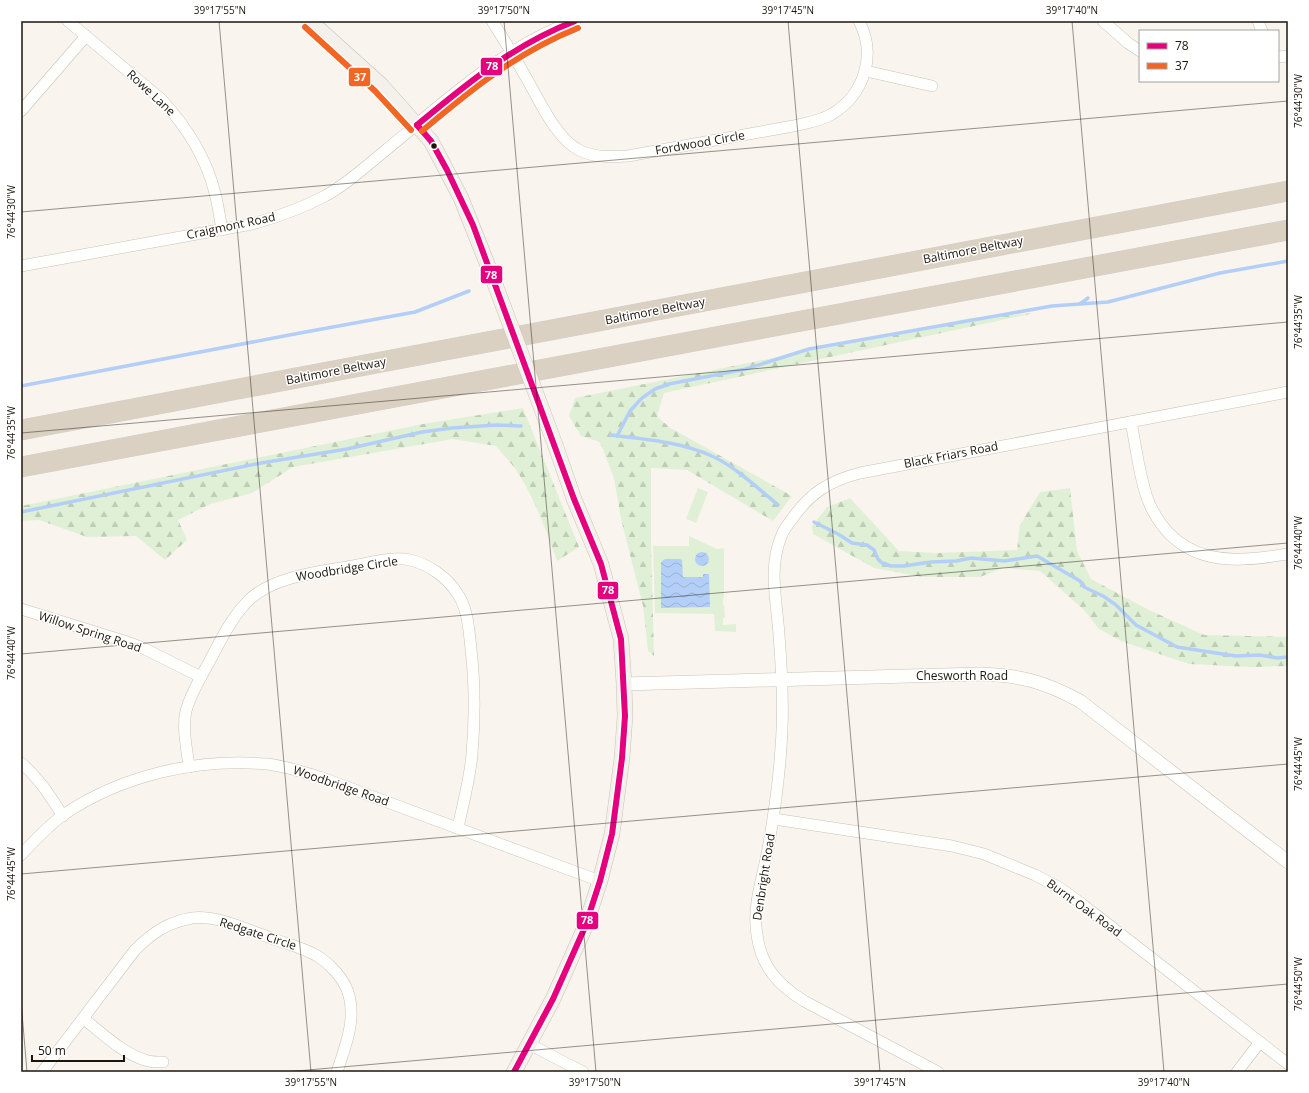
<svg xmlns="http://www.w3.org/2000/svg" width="1309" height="1093" viewBox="0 0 1309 1093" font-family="'Open Sans',sans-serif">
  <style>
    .forest { fill: url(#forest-firs) }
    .pitch { fill: #e0f0d6 }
    .water { fill: url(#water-waves) }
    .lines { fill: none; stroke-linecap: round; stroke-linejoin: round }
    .stream { stroke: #b3cff8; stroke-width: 3.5 }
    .minor-casing { stroke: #c8c2b9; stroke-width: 12 }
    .tertiary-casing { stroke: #c8c2b9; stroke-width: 14 }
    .secondary-casing { stroke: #c8c2b9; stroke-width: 16 }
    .motorway-casing { stroke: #d4d1cc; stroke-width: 21 }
    .minor { stroke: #fefefc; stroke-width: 11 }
    .tertiary { stroke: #fefefc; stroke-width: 13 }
    .secondary { stroke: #f4f0eb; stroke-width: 15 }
    .motorway { stroke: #dad1c2; stroke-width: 20 }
    .secondary-bridge-casing { stroke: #c8c2b9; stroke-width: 16; stroke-linecap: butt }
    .secondary-bridge { stroke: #f4f0eb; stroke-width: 15 }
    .bus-1-casing { stroke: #fff; stroke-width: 9 }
    .bus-2-casing { stroke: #fff; stroke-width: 9 }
    .bus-1 { stroke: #e5007d; stroke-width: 6 }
    .bus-2 { stroke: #f26522; stroke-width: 6 }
    .ticks { fill: none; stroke: #1d150a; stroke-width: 1; stroke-opacity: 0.45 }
    .bus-dot { fill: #1d150a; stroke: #fff; stroke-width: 1.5 }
    .labels { text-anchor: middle; stroke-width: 3; stroke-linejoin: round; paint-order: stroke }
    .street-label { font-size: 12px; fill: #1d150a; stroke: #fff }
    .line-badge { stroke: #fff; stroke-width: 1.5 }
    .badge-label { font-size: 11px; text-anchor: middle; font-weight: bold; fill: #fff }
    .neatline { fill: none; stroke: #1d150a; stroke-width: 1.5 }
    .ticks-label { font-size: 10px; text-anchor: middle; fill: #1d150a }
  </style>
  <defs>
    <pattern id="forest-firs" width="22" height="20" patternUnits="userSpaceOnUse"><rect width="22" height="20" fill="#e0f0d6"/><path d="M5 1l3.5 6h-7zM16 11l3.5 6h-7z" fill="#c0cdb6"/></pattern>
    <pattern id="water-waves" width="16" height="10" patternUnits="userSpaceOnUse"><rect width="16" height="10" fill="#b3cff8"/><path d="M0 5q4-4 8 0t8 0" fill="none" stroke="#9ab1d3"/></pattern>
  </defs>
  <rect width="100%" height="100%" fill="#f9f5ee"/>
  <g class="forest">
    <path d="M1034 313 664 393 657 416 669 427 792 496 773 521 687 470 651 468V538L654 656 648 651 643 606 621 519 614 478 600 442 581 436 569 416 575 398 970 318Z"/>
    <path d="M523 408 579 547 557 561C546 530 533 494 514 467 508 460 502 453 496 446L453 439 293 467 252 493 210 504 178 520 187 540 165 560 136 536 87 537 39 520 21 521V506L423 424Z"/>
    <path d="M1070 488 1077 551 1091 579 1149 610 1204 635 1288 637V666L1250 667 1189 664 1121 641 1099 629 1084 610 1040 571 1003 568 980 577H923L874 568 813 534 812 526 827 507 850 498 899 551 936 553 1017 550 1020 525 1040 492Z"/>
  </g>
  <g class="pitch">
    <path d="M698 488 708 492 696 523 686 519Z"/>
    <path d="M689 536 717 549 724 548V598H723V605H724L725 618H723V625L736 624V632L715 631 714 614 655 613 653 546H689Z"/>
  </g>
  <g class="water">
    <circle cx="702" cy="559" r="7"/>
    <path d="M665 559H680L682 560 683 577H703V574H709L710 607 661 608V562Z"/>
  </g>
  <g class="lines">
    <g class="stream">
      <path d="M1080 304 1088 298"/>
      <path d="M21 386 300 333 415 312 469 291"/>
      <path d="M611 435C645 439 682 442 714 457 734 466 760 490 778 505"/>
      <path d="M617 436 630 411 642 398 655 389 669 384 746 369 809 349 1052 306 1108 302 1220 273 1288 261"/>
      <path d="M21 512 261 463 347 449 422 432 452 428 496 425 521 426"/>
      <path d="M814 522 838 534 852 543 867 545 874 550 878 559 882 563 891 566H904L931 562 956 561 971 558 1004 561 1037 556 1080 581 1084 587 1103 596 1116 605 1136 625 1177 647 1236 656 1260 655 1277 658 1288 657"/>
    </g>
    <g class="minor-casing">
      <g id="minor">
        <path d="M68 21 161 99C187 127 206 157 215 193 218 205 220 218 222 230"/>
        <path d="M492 21C503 38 514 56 524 74 538 97 555 138 579 150 595 158 611 157 628 156L793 126C806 123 821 121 832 114 864 95 877 55 859 21"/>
        <path d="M1103 21 1128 43 1140 51"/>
        <path d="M1258 21 1262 31"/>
        <path d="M1278 57 1288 56"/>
        <path d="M866 71 932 86"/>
        <path d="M21 111 86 36"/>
        <path d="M21 266 252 224C277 217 300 209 323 197 346 185 366 166 386 150 442 104 505 45 575 21"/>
        <path d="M1131 422C1136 446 1140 483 1150 505 1168 544 1200 561 1243 559 1258 559 1273 556 1288 554"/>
        <path d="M21 609 124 641 143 648 201 677"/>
        <path d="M21 763C39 778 50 796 63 816"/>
        <path d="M189 767C187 749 182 729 186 711 190 695 200 679 208 664 220 642 231 617 250 599 275 576 320 572 352 566 370 563 391 556 410 560 428 564 447 577 457 593 468 608 469 631 471 649 475 684 475 719 472 754 470 779 463 803 458 828"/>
        <path d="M774 819 952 846 984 854 1035 875 1060 888 1082 904 1288 1064"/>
        <path d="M21 855C34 841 48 826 63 815 122 775 197 758 267 764 285 766 302 772 320 777L600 881"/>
        <path d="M84 1019C103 1034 123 1054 148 1061 152 1062 158 1062 163 1062"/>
        <path d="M529 1044 583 1072"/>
        <path d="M42 1072 135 950C152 933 168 922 192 918 218 915 247 930 271 938 287 944 305 948 319 957 331 965 343 978 348 992 357 1019 345 1047 337 1072"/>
        <path d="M938 1072 804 1001C778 985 761 966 757 935 752 906 763 877 768 849 774 815 779 781 781 747 784 710 782 672 779 635 777 602 768 569 781 537 783 531 788 524 792 519 810 493 829 481 860 473L1288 392"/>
        <path d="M1237 1072 1260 1042"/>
      </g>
    </g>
    <g class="tertiary-casing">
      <path id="tertiary" d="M624 684 980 674C1020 675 1045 682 1080 701L1288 862"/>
    </g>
    <g class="secondary-casing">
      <g id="secondary">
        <path d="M310 21 381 85 431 141 461 198 492 276"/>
        <path d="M514 1072 553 999 585 927 600 881 612 834 622 758 625 716 624 684 621 639 601 564 574 499 556 447"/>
      </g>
    </g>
    <g class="motorway-casing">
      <g id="motorway">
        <path d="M21 430 1288 191"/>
        <path d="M21 467 1288 230"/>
      </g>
    </g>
    <use href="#minor" class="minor"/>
    <use href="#tertiary" class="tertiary"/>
    <use href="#secondary" class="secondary"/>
    <use href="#motorway" class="motorway"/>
    <g class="secondary-bridge-casing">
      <path id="secondary-bridge" d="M492 276 556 447"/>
    </g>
    <use href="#secondary-bridge" class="secondary-bridge"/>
    <g class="bus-1-casing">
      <g id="bus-1">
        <path d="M417 125 431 141 447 170 473 225 574 499 601 564 621 639 625 716 622 758 612 834 600 881 585 927 553 999 514 1072"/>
        <path d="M417 125C468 83 513 45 575 21"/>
      </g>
    </g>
    <g class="bus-2-casing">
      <g id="bus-2">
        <path d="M305 27 375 91 411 130"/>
        <path d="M422 131C472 89 516 53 578 28"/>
      </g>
    </g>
    <use href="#bus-1" class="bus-1"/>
    <use href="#bus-2" class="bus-2"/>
  </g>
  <path class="ticks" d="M219 21 311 1072M504 21 596 1072M788 21 880 1072M1072 21 1164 1072M21 212 1288 101M21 433 1288 322M21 654 1288 543M21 874 1288 764M21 1001 27 1072M285 1072 1288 984"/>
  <circle class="bus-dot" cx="434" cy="146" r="3.5"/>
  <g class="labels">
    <g class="street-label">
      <text transform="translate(151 93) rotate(43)" y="4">Rowe Lane</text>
      <text transform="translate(700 143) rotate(-10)" y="4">Fordwood Circle</text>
      <text transform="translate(231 226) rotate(-12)" y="4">Craigmont Road</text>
      <text transform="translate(973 250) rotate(-11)" y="4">Baltimore Beltway</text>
      <text transform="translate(655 311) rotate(-11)" y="4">Baltimore Beltway</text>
      <text transform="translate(336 371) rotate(-11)" y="4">Baltimore Beltway</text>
      <text transform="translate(951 455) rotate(-11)" y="4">Black Friars Road</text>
      <text transform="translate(347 569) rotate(-9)" y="4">Woodbridge Circle</text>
      <text transform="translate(90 632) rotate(18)" y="4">Willow Spring Road</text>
      <text x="962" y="680">Chesworth Road</text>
      <text transform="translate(341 786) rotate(19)" y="4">Woodbridge Road</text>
      <text transform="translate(764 877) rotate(-81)" y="4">Denbright Road</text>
      <text transform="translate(1084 908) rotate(36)" y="4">Burnt Oak Road</text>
      <text transform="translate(258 934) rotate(18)" y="4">Redgate Circle</text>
    </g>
  </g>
  <g class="line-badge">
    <rect x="480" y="57" width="23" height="19" rx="4" fill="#e5007d"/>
    <rect x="348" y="67" width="23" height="20" rx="4" fill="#f26522"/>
    <rect x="480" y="265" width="23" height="19" rx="4" fill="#e5007d"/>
    <rect x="597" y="581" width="22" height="19" rx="4" fill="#e5007d"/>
    <rect x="576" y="911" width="23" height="19" rx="4" fill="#e5007d"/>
  </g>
  <g class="badge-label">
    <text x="492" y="70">78</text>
    <text x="360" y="81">37</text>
    <text x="491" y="279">78</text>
    <text x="608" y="594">78</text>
    <text x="587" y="924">78</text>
  </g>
  <rect width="1309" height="1093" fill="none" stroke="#ffffff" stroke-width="44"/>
  <rect x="1139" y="30" width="140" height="52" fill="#ffffff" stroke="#a5a19d"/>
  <rect x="1147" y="43" width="20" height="6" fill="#e5007d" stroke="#a5a19d"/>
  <text x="1175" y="50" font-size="12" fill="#1d150a">78</text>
  <rect x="1147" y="63" width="20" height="6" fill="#f26522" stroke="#a5a19d"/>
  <text x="1175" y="70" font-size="12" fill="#1d150a">37</text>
  <path d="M32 1055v6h92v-6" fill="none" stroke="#1d150a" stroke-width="2"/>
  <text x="38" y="1055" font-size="12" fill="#1d150a" stroke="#ffffff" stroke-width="3" paint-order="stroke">50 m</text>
  <rect x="22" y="22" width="1265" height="1049" class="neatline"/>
  <g class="ticks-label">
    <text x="220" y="14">39°17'55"N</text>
    <text x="504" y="14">39°17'50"N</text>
    <text x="788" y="14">39°17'45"N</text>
    <text x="1072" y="14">39°17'40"N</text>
    <text transform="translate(1298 101) rotate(-90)" y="4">76°44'30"W</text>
    <text transform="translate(11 212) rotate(-90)" y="4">76°44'30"W</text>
    <text transform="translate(1298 322) rotate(-90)" y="4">76°44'35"W</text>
    <text transform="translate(11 433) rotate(-90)" y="4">76°44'35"W</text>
    <text transform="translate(1298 543) rotate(-90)" y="4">76°44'40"W</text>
    <text transform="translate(11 653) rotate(-90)" y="4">76°44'40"W</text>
    <text transform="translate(1298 764) rotate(-90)" y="4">76°44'45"W</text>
    <text transform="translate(11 874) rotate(-90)" y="4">76°44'45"W</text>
    <text transform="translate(1298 984) rotate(-90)" y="4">76°44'50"W</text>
    <text x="311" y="1086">39°17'55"N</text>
    <text x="595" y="1086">39°17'50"N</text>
    <text x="880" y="1086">39°17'45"N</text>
    <text x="1164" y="1086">39°17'40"N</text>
  </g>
</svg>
